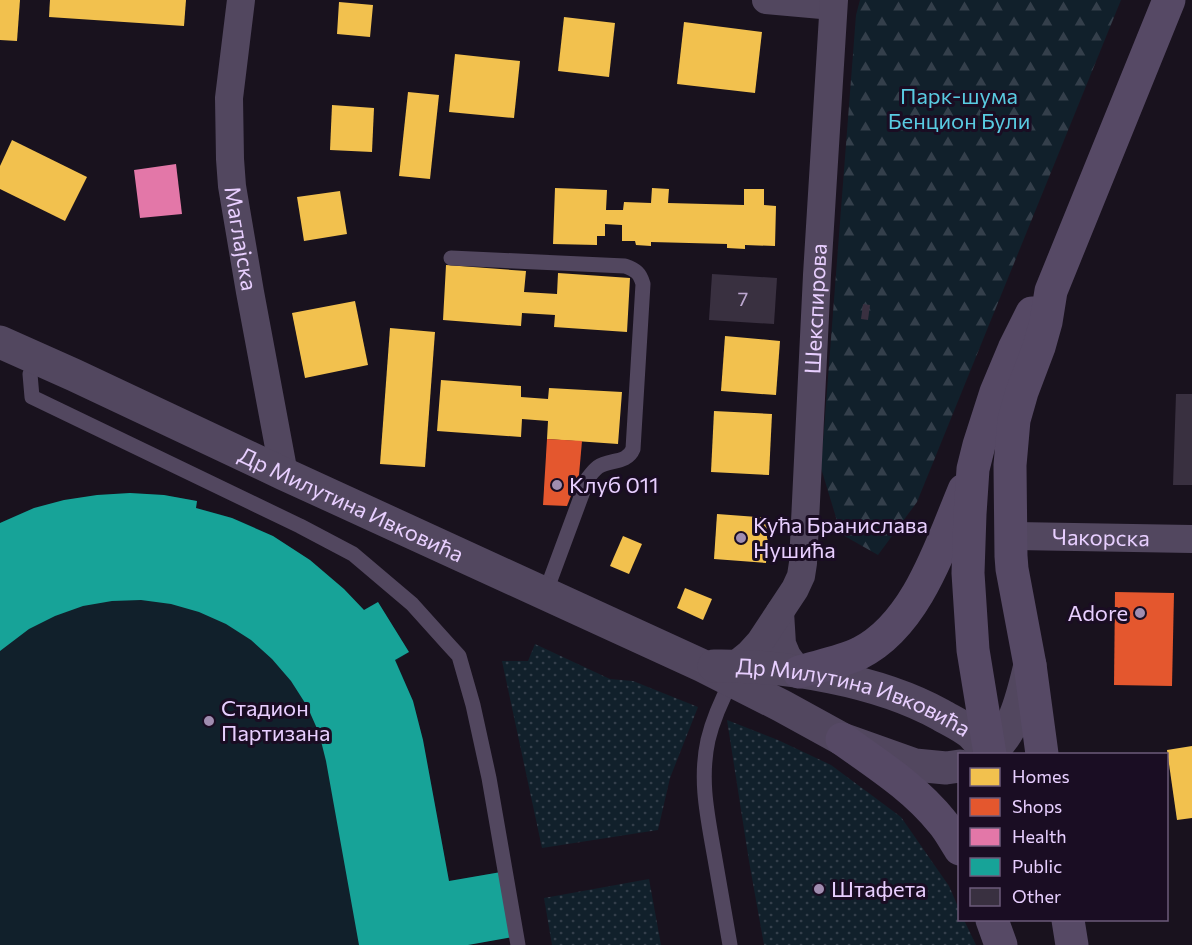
<svg xmlns="http://www.w3.org/2000/svg" width="1192" height="945" viewBox="0 0 1192 945" font-family="Commissioner,sans-serif">
  <style>
    .forest { fill: url(#forest-firs) }
    .park { fill: url(#park-dots) }
    .garden { fill: #11202b }
    .homes { fill: #f2c14e }
    .shops { fill: #e4572e }
    .health { fill: #e377a8 }
    .public { fill: #17a398 }
    .building { fill: #393040 }
    .lines { fill: none; stroke-linecap: round; stroke-linejoin: round }
    .service { stroke: #52475f; stroke-width: 15 }
    .minor { stroke: #52475f; stroke-width: 28 }
    .tertiary { stroke: #52475f; stroke-width: 33 }
    .secondary { stroke: #564965; stroke-width: 33 }
    .poi-dot { fill: #a08db0; stroke: #1a0d23; stroke-width: 2 }
    .labels { text-anchor: middle; stroke-width: 6; stroke-linejoin: round; paint-order: stroke }
    .number-label { font-size: 20px; fill: #bca7cf }
    .park-label { font-size: 22px; fill: #59cbe1; stroke: #1a0d23 }
    .street-label { font-size: 22px; fill: #e8cfff; stroke: #1a0d23 }
    .poi-label { font-size: 22px; fill: #e8cfff; stroke: #1a0d23; text-anchor: start }
  </style>
  <defs>
    <pattern id="forest-firs" width="22" height="20" patternUnits="userSpaceOnUse" patternTransform="scale(1.5)"><rect width="22" height="20" fill="#11202b"/><path d="M5 1l3.5 6h-7zM16 11l3.5 6h-7z" fill="#343f4b"/></pattern>
    <pattern id="park-dots" width="8" height="8" patternUnits="userSpaceOnUse" patternTransform="scale(1.5)"><rect width="8" height="8" fill="#11202b"/><path d="M2 2h.1M6 6h.1" fill="none" stroke="#343f4b" stroke-width="1.8" stroke-linecap="round"/></pattern>
  </defs>
  <rect width="100%" height="100%" fill="#19121e"/>
  <path class="forest" d="M860 0H1121L917 502 878 555 841 534 821 468 856 15Z"/>
  <g class="park">
    <path d="M535 644 610 679 633 681 698 707 670 778 658 830 542 848 502 661H528Z"/>
    <path d="M727 720 778 740 831 765 901 817 949 886 959 909 960 920H964L976 945H764L749 861Z"/>
    <path d="M649 879 661 945H552L544 898Z"/>
  </g>
  <path class="garden" d="M130 493 164 495 197 501 196 508C208 511 221 514 232 518 285 537 325 571 364 610L378 602 409 652 396 661 413 701 423 740 449 881 501 872 513 937 468 945H0V523C40 502 85 495 130 493Z"/>
  <g class="homes">
    <path d="M0 0H20L17 41 0 40Z"/>
    <path d="M50 0H186L184 26 49 17Z"/>
    <path d="M339 2 373 5 370 37 337 34Z"/>
    <path d="M564 17 615 23 609 77 558 71Z"/>
    <path d="M684 22 762 32 755 93 677 84Z"/>
    <path d="M455 54 520 61 514 118 449 112Z"/>
    <path d="M408 92 439 95 430 179 399 176Z"/>
    <path d="M332 105 374 108 372 152 330 150Z"/>
    <path d="M12 140 87 177 65 221 0 189V166Z"/>
    <path d="M555 188 607 190 606 210H623L624 202 651 203 652 188 669 189 668 203 744 205V189H764V205L776 206 775 246 745 245V249L727 248V244L651 242V246L636 245 635 241H622V225L605 224V236H597V245L553 244Z"/>
    <path d="M340 191 347 234 304 241 297 197Z"/>
    <path d="M446 265 526 271 524 292 557 294 558 273 630 278 627 332 554 327 555 315 522 313 521 326 443 320Z"/>
    <path d="M355 301 368 365 305 378 292 313Z"/>
    <path d="M390 328 435 332 425 467 380 464Z"/>
    <path d="M725 336 780 341 776 395 721 391Z"/>
    <path d="M441 380 521 386V397L548 399 549 388 622 392 618 444 547 439 548 421 522 419 521 437 437 431Z"/>
    <path d="M714 411 772 414 769 475 711 472Z"/>
    <path d="M717 514 769 518 766 563 714 559Z"/>
    <path d="M623 536 642 544 629 574 610 566Z"/>
    <path d="M685 588 712 599 703 620 677 608Z"/>
    <path d="M1192 746V818L1177 820 1167 750Z"/>
  </g>
  <g class="shops">
    <path d="M547 439 582 441 579 475 567 506 543 505Z"/>
    <path d="M1115 592 1174 593 1172 686 1114 685Z"/>
  </g>
  <path class="health" d="M176 164 182 214 140 218 134 170Z"/>
  <path class="public" d="M130 493 164 495 197 501 196 508 232 518 273 536 310 560 344 589 364 610 378 602 409 652 395 660 413 701 423 740 449 881 501 872 513 937 468 945H359L326 761 319 733 307 706 291 681 272 659 251 640 226 624 199 612 171 604 141 600 112 601 83 606 55 616 29 629 0 651V523L34 508 64 500 97 495Z"/>
  <g class="building">
    <path d="M712 274 777 278 774 324 709 320Z"/>
    <path d="M863 304 870 305 868 320 861 319Z"/>
    <path d="M1176 394H1192V485H1173Z"/>
  </g>
  <g class="lines">
    <g class="service">
      <path d="M451 258 625 266C636 270 640 273 643 284L633 449C627 464 609 459 598 467 594 470 591 474 588 478L545 594"/>
      <path d="M38 359 30 374 32 397 300 526 353 554 412 604 448 644 459 656 473 705 489 778 518 945"/>
      <path d="M730 945C725 916 720 887 715 859 708 818 699 781 708 740 713 719 722 699 732 680"/>
    </g>
    <g class="minor">
      <path id="s1" d="M241 0 229 98 230 159 232 186 250 292 284 474"/>
      <path d="M766 0 833 6"/>
      <path id="s2" d="M1011 536 1192 539"/>
      <path d="M780 612 782 644 787 656 799 672"/>
      <path id="s3" d="M734 666 750 653 760 642 795 589 801 576 803 563 817 275 834 0"/>
    </g>
    <g class="tertiary">
      <path id="s4" d="M0 342 74 375 284 474 703 666 782 706 842 739 915 765 946 768 960 766"/>
      <path id="s5" d="M714 666C786 665 878 680 941 715 951 721 963 726 972 734 978 740 984 748 990 754"/>
      <path d="M989 754C1015 731 1022 698 1030 665"/>
    </g>
    <g class="secondary">
      <path d="M799 672C819 666 841 662 860 653 917 624 941 545 964 490"/>
      <path d="M842 739C877 764 915 788 942 822 949 830 954 840 960 849"/>
      <path d="M990 754 973 650 968 573 970 514 973 469 979 445 996 392 1014 349 1032 313"/>
      <path d="M1042 754 1030 665 1012 569 1011 556 1010 465 1014 420 1022 392 1039 347 1046 322 1051 291 1169 0"/>
      <path d="M992 920 1001 945"/>
      <path d="M1068 920 1072 945"/>
    </g>
  </g>
  <g class="poi-dot">
    <circle cx="557" cy="485" r="6"/>
    <circle cx="741" cy="538" r="6"/>
    <circle cx="1140" cy="613" r="6"/>
    <circle cx="209" cy="721" r="6"/>
    <circle cx="819" cy="889" r="6"/>
  </g>
  <g class="labels">
    <g class="number-label">
      <text x="743" y="306">7</text>
    </g>
    <g class="park-label">
      <text x="959" y="104">Парк-шума<tspan x="959" dy="25">Бенцион Були</tspan></text>
    </g>
    <g class="street-label">
      <text dy="8" stroke="none"><textPath href="#s1" startOffset="240">Маглајска</textPath></text>
      <text dy="8" stroke="none"><textPath href="#s3" startOffset="381">Шекспирова</textPath></text>
      <text dy="8" stroke="none"><textPath href="#s4" startOffset="387">Др Милутина Ивковића</textPath></text>
      <text dy="8" stroke="none"><textPath href="#s2" startOffset="90">Чакорска</textPath></text>
      <text dy="8" stroke="none"><textPath href="#s5" startOffset="144">Др Милутина Ивковића</textPath></text>
    </g>
    <g class="poi-label">
      <text x="569" y="493">Клуб 011</text>
      <text x="753" y="533">Кућа Бранислава<tspan x="753" dy="25">Нушића</tspan></text>
      <text x="1128" y="621" text-anchor="end">Adore</text>
      <text x="221" y="716">Стадион<tspan x="221" dy="25">Партизана</tspan></text>
      <text x="831" y="897">Штафета</text>
    </g>
  </g>
  <rect x="958" y="753" width="210" height="168" fill="#1a0d23" stroke="#6c5b7b" stroke-width="1.5"/>
  <rect x="970" y="768" width="30" height="18" fill="#f2c14e" stroke="#6c5b7b" stroke-width="1.5"/>
  <text x="1012" y="783" font-size="18" fill="#e8cfff">Homes</text>
  <rect x="970" y="798" width="30" height="18" fill="#e4572e" stroke="#6c5b7b" stroke-width="1.5"/>
  <text x="1012" y="813" font-size="18" fill="#e8cfff">Shops</text>
  <rect x="970" y="828" width="30" height="18" fill="#e377a8" stroke="#6c5b7b" stroke-width="1.5"/>
  <text x="1012" y="843" font-size="18" fill="#e8cfff">Health</text>
  <rect x="970" y="858" width="30" height="18" fill="#17a398" stroke="#6c5b7b" stroke-width="1.5"/>
  <text x="1012" y="873" font-size="18" fill="#e8cfff">Public</text>
  <rect x="970" y="888" width="30" height="18" fill="#393040" stroke="#6c5b7b" stroke-width="1.5"/>
  <text x="1012" y="903" font-size="18" fill="#e8cfff">Other</text>
</svg>
